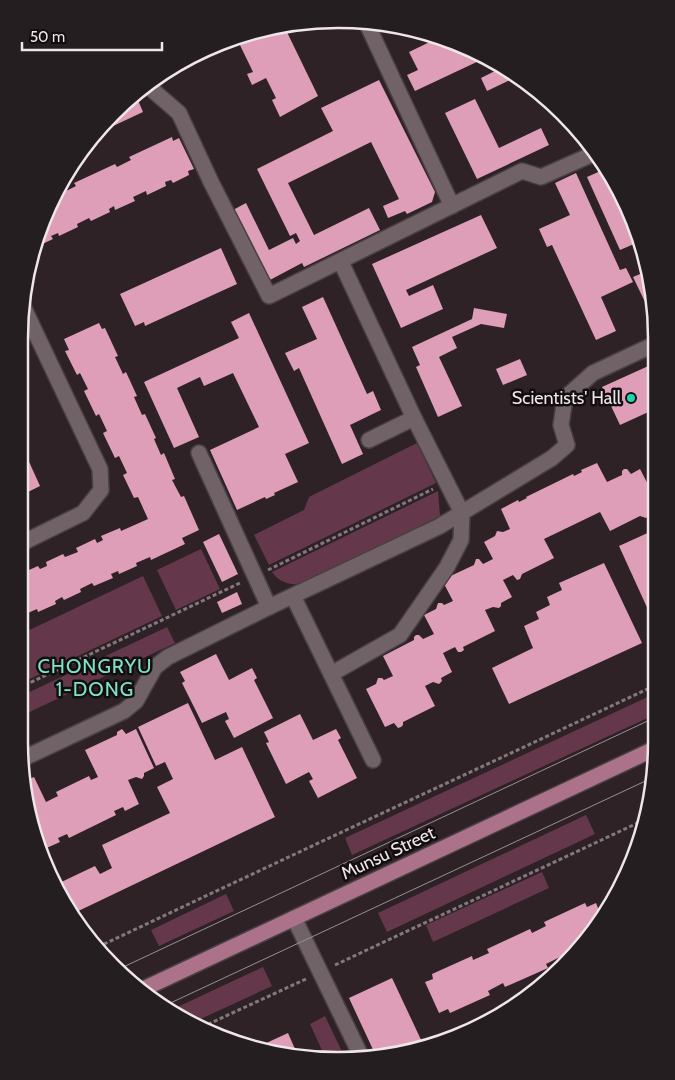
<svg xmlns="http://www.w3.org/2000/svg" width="675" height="1080" viewBox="0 0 675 1080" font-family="Cabin,sans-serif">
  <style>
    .green { fill: #64384a }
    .building { fill: #df9eb7 }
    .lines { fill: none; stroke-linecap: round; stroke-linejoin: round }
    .minor-casing { stroke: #494043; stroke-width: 18 }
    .primary-casing { stroke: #494043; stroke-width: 18 }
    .path { stroke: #83797c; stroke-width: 3; stroke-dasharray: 4 2.5; stroke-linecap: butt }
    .minor { stroke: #706267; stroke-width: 15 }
    .primary { stroke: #ab728a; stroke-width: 15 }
    .tram { stroke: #988f92; stroke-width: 1 }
    .poi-dot { fill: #1ed5b1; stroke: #120d0f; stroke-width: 2 }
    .labels { text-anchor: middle; stroke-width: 5; stroke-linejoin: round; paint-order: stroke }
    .poi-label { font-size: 18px; fill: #eee6e9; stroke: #120d0f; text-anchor: end }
    .street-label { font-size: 18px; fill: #eee6e9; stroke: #120d0f }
    .quarter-label { font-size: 20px; letter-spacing: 1px; fill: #80e1c7; stroke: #120d0f }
    .rim { fill: none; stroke: #eee6e9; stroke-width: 2.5 }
  </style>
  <rect width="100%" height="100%" fill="#2e2226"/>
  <g class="green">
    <path d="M417 443 436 483 269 565 254 535 304 510 309 497Z"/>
    <path d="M438 491 440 516 304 584C292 585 280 584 272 572Z"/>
    <path d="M201 549 220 589 176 610 157 570Z"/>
    <path d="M143 576 162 616 19 684V635Z"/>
    <path d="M167 627 175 643 19 717V697Z"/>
    <path d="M654 694V715L352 855 345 838Z"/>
    <path d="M586 815 595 834 387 932 378 913Z"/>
    <path d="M542 872 549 888 433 942 426 925Z"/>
    <path d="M226 894 234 911 159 946 151 930Z"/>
    <path d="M263 967 272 986 194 1022 171 1010Z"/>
    <path d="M325 1016 346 1060 337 1061 326 1059 310 1024Z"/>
  </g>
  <g class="building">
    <path d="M284 26 318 96 280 117 272 100 276 98 266 78 252 85 247 74 253 72 238 41Z"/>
    <path d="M438 38 481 60 415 91 407 75 418 70 409 52Z"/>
    <path d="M499 69 516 77 487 91 481 78Z"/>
    <path d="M379 80 435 192 432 202 407 214 405 211 388 218 383 206 399 199 371 142 288 183 314 235 369 208 380 230 304 267 302 263 268 281 233 210 246 203 269 250 293 238 296 244 300 241 296 233 290 236 257 169 333 131 321 108Z"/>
    <path d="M137 98 143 112 96 134Z"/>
    <path d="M475 99 499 148 541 128 549 145 477 179 445 113Z"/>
    <path d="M172 137 173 141 179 138 194 169 188 171 189 175 173 183 171 180 165 182 166 186 147 195 146 191 133 197 135 201 115 210 114 206 109 209 110 212 91 221 89 218 77 224 78 227 59 236 58 233 51 236 53 239 34 248 43 215 57 191 60 190 62 193 76 186 74 183 115 164 117 167 131 160 129 157Z"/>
    <path d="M605 169 614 178 641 241 620 250 587 177Z"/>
    <path d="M576 173 620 270 626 268 633 282 601 297 616 331 596 340 552 245 547 247 539 229 570 215 555 183Z"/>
    <path d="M481 215 497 248 406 290 409 296 433 285 443 309 401 328 372 264Z"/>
    <path d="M221 248 237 284 145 326 144 322 135 326 120 294Z"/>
    <path d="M647 271 655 311H654L649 300 645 302 633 277Z"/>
    <path d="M323 297 367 394 373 391 381 410 350 425 363 454 342 464 299 368 294 371 285 353 317 339 302 307Z"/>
    <path d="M474 308 507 314 504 328 481 324 452 337 457 348 439 357 462 406 438 417 416 367 420 365 412 347 472 319Z"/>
    <path d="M249 313 309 443 285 454 298 482 274 493 275 495 266 499 265 497 237 510 210 450 259 427 233 373 204 386 200 377 177 388 199 437 174 448 144 382 239 338 231 322Z"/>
    <path d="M99 323 102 329 105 328 118 356 115 357 123 374 126 372 137 396 134 397 142 415 145 414 156 438 154 439 161 455 164 453 175 479 172 480 181 497 184 496 199 530 182 538 185 544 151 560 150 557 136 563 137 566 119 574 118 571 111 574 113 578 94 586 92 583 80 589 81 592 64 600 62 597 55 601 56 604 38 612 37 609 21 616 23 620 19 621 20 578 22 577 20 574 38 566 40 569 47 566 46 562 63 554 65 557 78 552 76 548 95 539 97 543 103 540 101 536 120 528 121 531 148 519 138 497 134 498 123 475 127 473 119 456 115 458 103 433 107 431 99 414 96 416 84 391 88 389 80 373 77 375 65 351 69 350 64 339Z"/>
    <path d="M520 359 527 375 503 385 496 369Z"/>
    <path d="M655 363V409L620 425 602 387Z"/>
    <path d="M21 444 40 486 20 496Z"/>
    <path d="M597 463 607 482 622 475V471L624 469H627L631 474 640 469 655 498V509L648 512 649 516 646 518 640 516 610 531 600 512 544 539 554 558 522 574 520 579 517 580 513 575 503 580 512 597 501 603V606L499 608 493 607 485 610 495 631 463 647 464 650 461 652H458L455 647 443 653 452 672 441 678 442 681 439 684 433 682 425 686 435 706 403 722V725L401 727 398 728 394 723 385 727 366 689 376 684 378 678H382L384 680 393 676 383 656 414 640V637L416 635H419L423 639 434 634 424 615 436 609 438 603H442L444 605 453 601 442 580 474 565 476 559H479L483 564 493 559 484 542 495 536 497 531 503 532 510 529 501 509 518 500 519 502 527 498 526 497 573 474 574 476 582 472 581 470Z"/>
    <path d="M652 531 655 536 654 612 650 614 619 546Z"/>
    <path d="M219 534 238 574 222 582 203 542Z"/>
    <path d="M604 563 642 643 509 704 492 668 533 648 524 626 539 619 536 612 550 605 547 597 562 590 559 583Z"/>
    <path d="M237 592 242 604 222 613 217 602Z"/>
    <path d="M216 654 229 680 252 668 257 678 254 680 273 718 234 738 225 721 229 719 226 712 202 723 182 683 185 681 180 672Z"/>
    <path d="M188 703 215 760 242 747 275 817 70 915 55 885 95 866 100 874 112 868 102 845 170 813 157 787 173 779 165 762 156 766 138 727Z"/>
    <path d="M300 714 313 740 336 729 341 738 338 740 357 778 318 798 309 781 313 779 309 772 286 784 266 743 269 742 264 732Z"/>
    <path d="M122 729 126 734 136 729 154 768 144 773V776L142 779 136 777 128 780 139 804 125 811 123 807 114 811 116 815 69 838 67 834 58 838 60 842 42 850 33 832 25 781 34 777 46 802 58 796 56 792 89 776 91 780 98 777 85 750 117 735V732Z"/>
    <path d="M585 903 587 907 596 903 600 913 605 910 590 937 566 959 562 961 560 957 546 964 548 968 505 987 503 983 488 991 490 995 450 1013 448 1009 439 1013 425 982 433 979 432 974 472 956 473 960 489 953 487 949 530 929 532 933 546 926 544 922Z"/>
    <path d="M392 978 423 1044 404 1052 376 1056 349 998Z"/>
    <path d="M288 1033 295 1049 292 1051 293 1054 263 1049 262 1045Z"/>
  </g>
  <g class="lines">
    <g class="minor-casing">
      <g id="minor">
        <path d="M368 26 452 206"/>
        <path d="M149 87 179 113 211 182 269 296 522 171 541 177 593 154"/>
        <path d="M369 440 414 418"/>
        <path d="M199 453 269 607"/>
        <path d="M20 544 83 513 101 490 100 469 21 302"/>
        <path d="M293 596 373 760"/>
        <path d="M331 674 400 635 447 567 461 540 462 513 414 418 341 262"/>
        <path d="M22 759 124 711 136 701 155 667 168 657 269 607 440 526 552 458 567 445 561 425 565 398 593 373 655 344"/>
        <path d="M294 918 362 1058"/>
      </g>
    </g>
    <g class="primary-casing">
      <path id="primary" d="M139 991 654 749"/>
    </g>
    <g class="path">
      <path d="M268 570 433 489"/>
      <path d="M19 688 242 582"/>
      <path d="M98 947C283 859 469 773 654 686"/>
      <path d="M335 965 644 820"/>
      <path d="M202 1027 306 979"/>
    </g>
    <use href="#minor" class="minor"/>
    <use href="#primary" class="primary"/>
    <g class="tram">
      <path d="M119 969 654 718"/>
      <path d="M164 1006 654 777"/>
    </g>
  </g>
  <circle class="poi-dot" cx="631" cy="398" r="5"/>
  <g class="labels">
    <g class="poi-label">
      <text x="621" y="404">Scientists' Hall</text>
    </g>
    <g class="street-label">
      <text transform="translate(388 853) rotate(-25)" y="6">Munsu Street</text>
    </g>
    <g class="quarter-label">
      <text x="95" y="673">CHONGRYU<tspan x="95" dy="23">1-DONG</tspan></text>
    </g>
  </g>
  <path d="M0 0H675V1080H0ZM338 28H338A310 310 0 0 1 648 338V742A310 310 0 0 1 338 1052H338A310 310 0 0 1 28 742V338A310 310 0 0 1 338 28Z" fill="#241e20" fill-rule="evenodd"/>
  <path class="rim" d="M338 28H338A310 310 0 0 1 648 338V742A310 310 0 0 1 338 1052H338A310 310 0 0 1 28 742V338A310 310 0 0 1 338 28Z"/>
  <path d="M22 42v8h140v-8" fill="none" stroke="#eee6e9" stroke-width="2.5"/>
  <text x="30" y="42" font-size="15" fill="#eee6e9" stroke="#120d0f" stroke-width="4" paint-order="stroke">50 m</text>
</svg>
